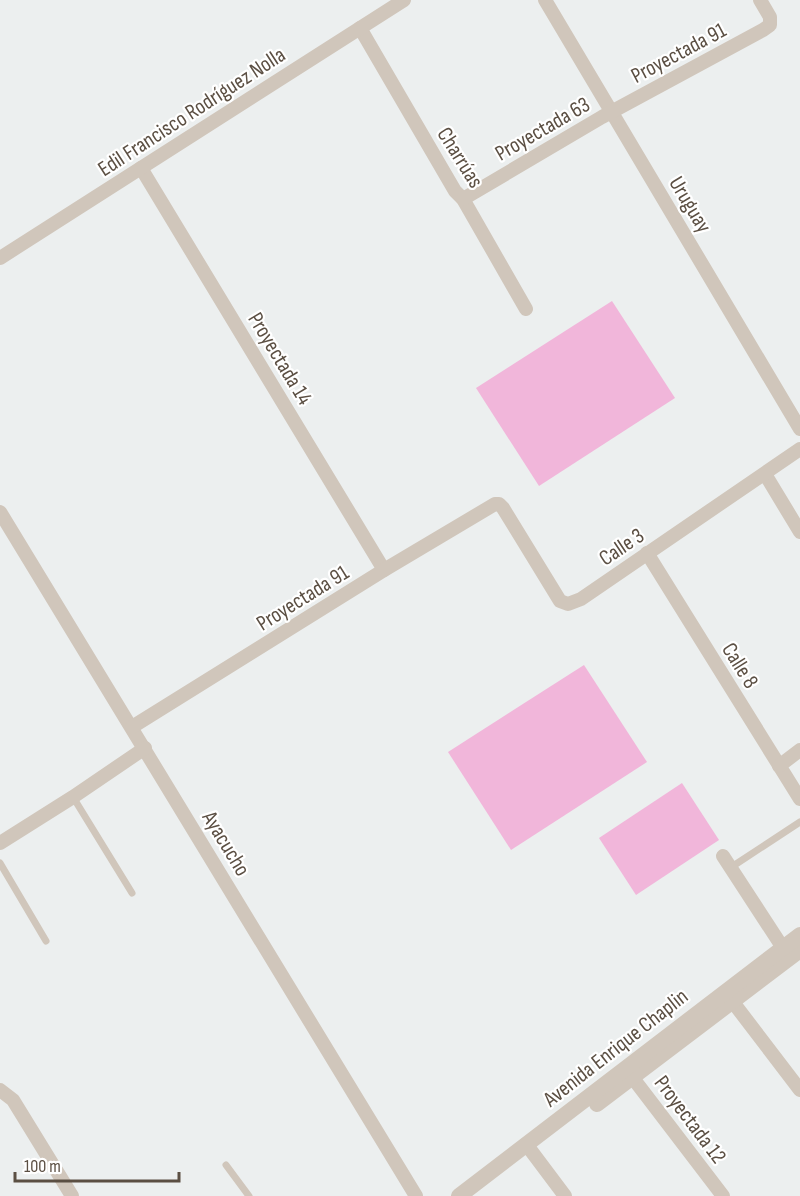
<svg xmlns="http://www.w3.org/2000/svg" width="800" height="1196" viewBox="0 0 800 1196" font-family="'Sofia Sans Condensed',sans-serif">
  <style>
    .green { fill: #f1b6da }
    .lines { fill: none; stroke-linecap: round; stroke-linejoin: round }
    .service { stroke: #d0c6bb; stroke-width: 7 }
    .minor { stroke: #d0c6bb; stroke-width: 14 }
    .tertiary { stroke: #d0c6bb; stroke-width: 16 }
    .labels { text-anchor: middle; stroke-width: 4.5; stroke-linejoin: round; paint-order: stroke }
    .street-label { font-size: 22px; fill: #5b4f43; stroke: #fff }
  </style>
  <rect width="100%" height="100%" fill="#ecefef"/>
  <g class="green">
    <path d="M612 301 675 398 539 486 476 388Z"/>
    <path d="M584 665 647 762 511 850 448 752Z"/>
    <path d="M682 783 719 840 636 895 599 838Z"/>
  </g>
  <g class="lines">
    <g class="service">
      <path d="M73 797 132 893"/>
      <path d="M0 863 46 941"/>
      <path d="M730 868 800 822"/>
      <path d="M226 1165 249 1196"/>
    </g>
    <g class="minor">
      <path d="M545 0 800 429"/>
      <path d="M360 28 455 191 463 199 526 309"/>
      <path d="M141 168 384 570"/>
      <path d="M463 199 602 117 763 30 770 25V17L760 0"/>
      <path d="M0 258 404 0"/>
      <path d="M765 474 800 532"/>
      <path d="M0 512 416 1196"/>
      <path d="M647 553 800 799"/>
      <path d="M132 727 384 570 495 504H499L503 508 560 601 568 604 581 599 800 449"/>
      <path d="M779 766 800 750"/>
      <path d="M0 843 73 797 145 748"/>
      <path d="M723 856 783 948"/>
      <path d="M726 993 800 1090"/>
      <path d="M626 1069 723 1196"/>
      <path d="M0 1090 13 1100 72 1196"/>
      <path d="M526 1144 565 1196"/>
    </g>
    <g class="tertiary">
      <path d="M597 1104 800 950"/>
      <path d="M459 1196 800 935"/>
    </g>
  </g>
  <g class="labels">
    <g class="street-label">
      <text transform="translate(678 52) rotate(-28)" y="8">Proyectada 91</text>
      <text transform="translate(191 111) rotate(-33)" y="8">Edil Francisco Rodríguez Nolla</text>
      <text transform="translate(542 128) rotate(-30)" y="8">Proyectada 63</text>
      <text transform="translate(461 157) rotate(58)" y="8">Charrúas</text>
      <text transform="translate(691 204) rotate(59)" y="8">Uruguay</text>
      <text transform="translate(281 358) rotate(59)" y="8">Proyectada 14</text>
      <text transform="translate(621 546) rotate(-34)" y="8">Calle 3</text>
      <text transform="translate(302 597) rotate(-32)" y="8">Proyectada 91</text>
      <text transform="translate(741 665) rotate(58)" y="8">Calle 8</text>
      <text transform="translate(227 843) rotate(59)" y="8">Ayacucho</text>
      <text transform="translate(615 1047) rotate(-38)" y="8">Avenida Enrique Chaplin</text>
      <text transform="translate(691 1119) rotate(53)" y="8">Proyectada 12</text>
    </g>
  </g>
  <path d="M15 1172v9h164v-9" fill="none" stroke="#5b4f43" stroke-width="3"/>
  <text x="24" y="1172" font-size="18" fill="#5b4f43" stroke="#ffffff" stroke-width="4.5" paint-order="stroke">100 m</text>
</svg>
